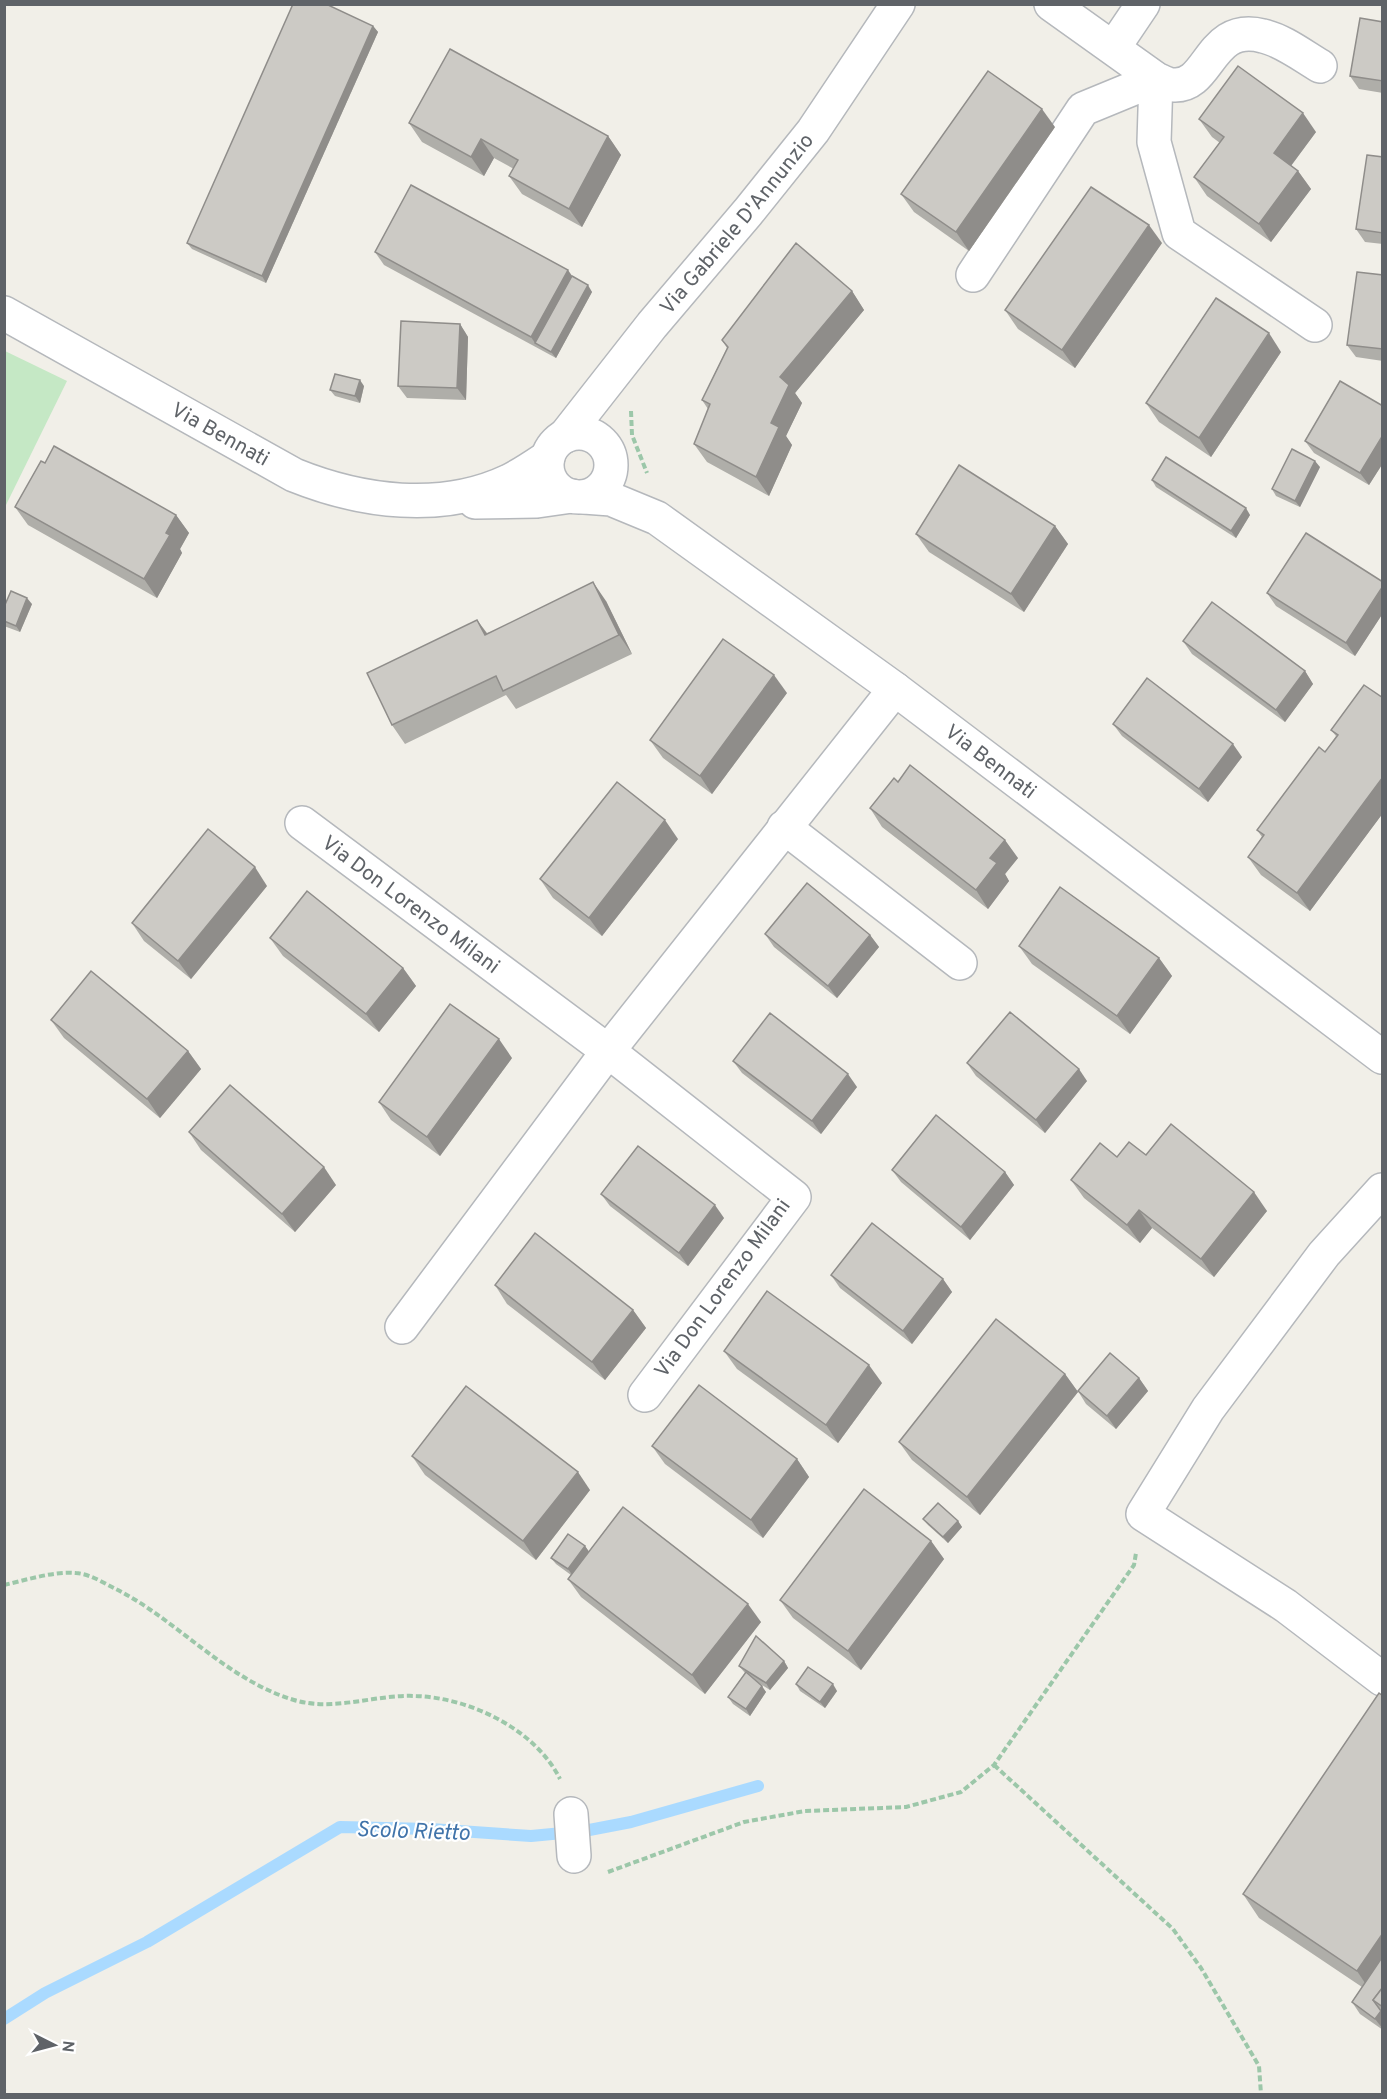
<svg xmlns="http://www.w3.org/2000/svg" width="1387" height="2099" viewBox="0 0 1387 2099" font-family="Overpass,sans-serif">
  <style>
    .green { fill: #c5e8c5 }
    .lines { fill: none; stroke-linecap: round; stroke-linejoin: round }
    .stream { stroke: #aadaff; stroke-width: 12 }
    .minor-casing { stroke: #b5b8bc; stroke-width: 36 }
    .path { stroke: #9cc7a9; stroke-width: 4; stroke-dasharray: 6 3; stroke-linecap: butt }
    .minor { stroke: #fff; stroke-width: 33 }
    .rail { stroke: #b6b7b8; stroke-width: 4.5; stroke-dasharray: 1.5 8; stroke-linecap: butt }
    .wall { fill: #afaea9 }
    .shaded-wall { fill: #8f8d8a }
    .building { fill: #cccac5; stroke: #8f8d8a; stroke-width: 1.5 }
    .labels { text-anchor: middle; stroke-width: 4.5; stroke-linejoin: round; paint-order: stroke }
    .street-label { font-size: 21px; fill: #5f6368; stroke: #fff }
    .water-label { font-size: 22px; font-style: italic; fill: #4174aa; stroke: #fff }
  </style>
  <rect width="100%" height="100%" fill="#f1efe8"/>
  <path class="green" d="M5 351 67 381 5 507Z"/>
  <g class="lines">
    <path class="stream" d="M4 2019 45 1993 147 1942 340 1827 431 1829 531 1836 584 1831 631 1822 758 1786"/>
    <g class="minor-casing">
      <g id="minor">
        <path d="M1051 4 1156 79C1161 81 1168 85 1173 85 1211 88 1208 22 1263 36 1282 40 1303 56 1320 66"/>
        <path d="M1114 47 1143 4"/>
        <path d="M973 275 1083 109 1156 79 1154 142 1179 233 1315 325"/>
        <path id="s1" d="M4 313 294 475C361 502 441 513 509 481 523 474 536 465 548 457"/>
        <circle cx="579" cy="465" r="32"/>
        <path id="s2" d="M565 436 652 325 748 212 813 131 898 4"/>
        <path id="s3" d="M584 497 611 499 657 518 895 689 1382 1057"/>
        <path d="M475 502 537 501 572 496"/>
        <path id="s4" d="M302 823 608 1051 794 1197 645 1395"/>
        <path d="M784 827 960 963"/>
        <path d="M1382 1190 1324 1254 1208 1409 1143 1514 1286 1606 1382 1679"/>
        <path d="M402 1327 608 1051 895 689"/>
        <path d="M571 1814 574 1856"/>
      </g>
    </g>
    <g class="path">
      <path d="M631 411 632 435 647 473"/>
      <path d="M4 1585C26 1580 54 1571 76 1573 91 1574 105 1584 118 1590 179 1622 227 1680 294 1700 335 1712 375 1694 416 1696 470 1698 535 1729 560 1779"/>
      <path d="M994 1765 1173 1929 1201 1968 1259 2066 1261 2094"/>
      <path d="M608 1872 744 1822 805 1811 906 1807 961 1792 994 1765 1134 1565 1136 1553"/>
    </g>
    <use href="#minor" class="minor"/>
    <path class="rail" d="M4 2091 10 2094"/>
  </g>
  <g class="wall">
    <path d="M1383 22V93L1359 89 1350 76Z"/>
    <path d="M373 26 378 32 266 283 192 249 187 243Z"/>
    <path d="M1199 119 1316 132 1291 166 1298 171 1311 189 1271 242 1207 196 1194 177 1220 143 1212 137Z"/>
    <path d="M409 123 608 136 621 155 582 227 522 194 509 176 514 169 494 158 484 176 422 142Z"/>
    <path d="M1055 127 969 251 914 212 901 194Z"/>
    <path d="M1383 157V244L1365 242 1356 229Z"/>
    <path d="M1162 243 1075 368 1018 329 1005 310Z"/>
    <path d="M375 252 572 276 592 292 556 358 384 265Z"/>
    <path d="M1383 275V361L1356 357 1347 345Z"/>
    <path d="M852 291 864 310 795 393 802 403 786 436 792 445 769 496 707 462 694 444 708 409 702 400 727 348 722 340Z"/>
    <path d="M460 324 468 337 466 400 407 398 398 386Z"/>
    <path d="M1281 352 1211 457 1159 422 1146 403Z"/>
    <path d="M364 386 360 403 335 396 330 390Z"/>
    <path d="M1383 406V463L1369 485 1314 453 1305 441Z"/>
    <path d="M45 463 176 515 189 533 180 549 182 553 157 598 28 525 15 507Z"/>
    <path d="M1320 467 1300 507 1276 496 1272 489Z"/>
    <path d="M1152 480 1250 515 1236 538 1156 487Z"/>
    <path d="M1055 526 1068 544 1024 612 929 552 916 534Z"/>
    <path d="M1383 582V613L1355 656 1276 606 1267 593Z"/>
    <path d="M606 601 632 654 516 709 506 695 405 744 392 725 477 620 487 633Z"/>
    <path d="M32 604 20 632 4 626V607Z"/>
    <path d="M1183 641 1305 671 1313 684 1285 722 1192 654Z"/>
    <path d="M787 693 712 794 663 758 650 740Z"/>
    <path d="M1383 698V813L1310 911 1261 875 1248 857 1262 837 1257 830 1325 752 1336 736 1331 730Z"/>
    <path d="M1113 724 1242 757 1208 802 1122 736Z"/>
    <path d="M870 808 1018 858 1005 874 1009 881 988 909 882 827Z"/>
    <path d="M678 839 602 936 553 898 540 879Z"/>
    <path d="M267 886 191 979 144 941 132 923Z"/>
    <path d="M765 934 870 935 879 947 837 998 774 947Z"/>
    <path d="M270 938 403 968 416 986 379 1032 283 956Z"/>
    <path d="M1019 946 1159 958 1172 976 1130 1034 1032 964Z"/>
    <path d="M51 1020 188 1051 201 1069 160 1118 64 1038Z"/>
    <path d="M512 1058 440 1156 391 1120 379 1102Z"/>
    <path d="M733 1061 857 1087 821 1134 742 1073Z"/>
    <path d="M967 1063 1087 1081 1045 1133 976 1076Z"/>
    <path d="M189 1132 336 1185 295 1232 201 1150Z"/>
    <path d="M1146 1155 1267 1211 1214 1277 1152 1228 1140 1243 1084 1198 1071 1180 1117 1157Z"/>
    <path d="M892 1170 1005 1172 1014 1185 970 1240 901 1182Z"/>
    <path d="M601 1194 724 1218 688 1266 610 1206Z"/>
    <path d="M831 1275 943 1279 952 1292 912 1344 840 1288Z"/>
    <path d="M495 1285 633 1310 646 1328 605 1380 507 1304Z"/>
    <path d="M724 1351 882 1383 838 1443 737 1369Z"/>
    <path d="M1065 1374 1078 1392 980 1515 912 1460 899 1442Z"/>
    <path d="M1139 1378 1148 1391 1116 1429 1086 1404 1078 1391Z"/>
    <path d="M652 1446 797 1459 809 1477 763 1538 665 1464Z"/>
    <path d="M412 1456 590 1490 536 1560 425 1475Z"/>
    <path d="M923 1519 958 1521 962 1527 948 1543 928 1525Z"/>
    <path d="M931 1541 944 1559 861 1670 793 1618 780 1600Z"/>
    <path d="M585 1546 589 1552 761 1622 705 1694 581 1597 568 1579 571 1575 556 1564 551 1558Z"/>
    <path d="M784 1661 788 1668 770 1690 754 1680 766 1692 750 1716 733 1704 728 1697 745 1673 739 1666Z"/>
    <path d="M796 1684 837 1691 825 1708 800 1691Z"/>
    <path d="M1383 1696V2030L1360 2014 1352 2002 1362 1987 1259 1918 1243 1894Z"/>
  </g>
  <g class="shaded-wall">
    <path d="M373 26 378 32 266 283 262 276Z"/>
    <path d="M1042 109 1055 127 969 251 956 232Z"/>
    <path d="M1303 113 1316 132 1287 171 1274 153Z"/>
    <path d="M608 136 621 155 582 227 569 209Z"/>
    <path d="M481 139 494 158 484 176 471 157Z"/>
    <path d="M1298 171 1311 189 1271 242 1259 224Z"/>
    <path d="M1149 225 1162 243 1075 368 1062 350Z"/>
    <path d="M568 270 577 283 535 343 531 337Z"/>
    <path d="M588 285 592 292 556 358 551 352Z"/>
    <path d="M852 291 864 310 795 393 802 403 786 436 792 445 769 496 756 477 771 423 780 377Z"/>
    <path d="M460 324 468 337 466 400 457 388Z"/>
    <path d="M1269 333 1281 352 1211 457 1199 438Z"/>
    <path d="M360 380 364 386 360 403 355 396Z"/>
    <path d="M1383 435V463L1369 485 1360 473Z"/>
    <path d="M1315 461 1320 467 1300 507 1295 501Z"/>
    <path d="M1246 508 1250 515 1236 538 1231 531Z"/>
    <path d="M176 515 189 533 180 549 182 553 157 598 144 579 166 533Z"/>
    <path d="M1055 526 1068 544 1024 612 1011 594Z"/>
    <path d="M593 582 606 601 632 654 619 635Z"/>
    <path d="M1383 586V613L1355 656 1346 643Z"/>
    <path d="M27 598 32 604 20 632 16 626Z"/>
    <path d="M477 620 490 638 485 635Z"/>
    <path d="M1305 671 1313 684 1285 722 1276 710Z"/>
    <path d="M774 675 787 693 712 794 700 776Z"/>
    <path d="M1233 744 1242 757 1208 802 1199 789Z"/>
    <path d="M1383 777V813L1310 911 1297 893Z"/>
    <path d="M665 820 678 839 602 936 589 918Z"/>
    <path d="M1005 840 1018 858 1005 874 1009 881 988 909 976 890 990 858Z"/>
    <path d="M255 867 267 886 191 979 178 961Z"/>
    <path d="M870 935 879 947 837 998 828 986Z"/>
    <path d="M1159 958 1172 976 1130 1034 1117 1016Z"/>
    <path d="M403 968 416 986 379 1032 366 1014Z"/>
    <path d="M499 1039 512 1058 440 1156 427 1137Z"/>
    <path d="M188 1051 201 1069 160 1118 147 1099Z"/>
    <path d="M1079 1069 1087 1081 1045 1133 1036 1120Z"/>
    <path d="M848 1074 857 1087 821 1134 812 1121Z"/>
    <path d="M324 1167 336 1185 295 1232 282 1214Z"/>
    <path d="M1005 1172 1014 1185 970 1240 961 1227Z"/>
    <path d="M1254 1192 1267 1211 1214 1277 1201 1259Z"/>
    <path d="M715 1205 724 1218 688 1266 679 1253Z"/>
    <path d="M1139 1210 1152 1228 1140 1243 1127 1225Z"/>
    <path d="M943 1279 952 1292 912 1344 903 1331Z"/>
    <path d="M633 1310 646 1328 605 1380 592 1362Z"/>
    <path d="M869 1365 882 1383 838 1443 826 1425Z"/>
    <path d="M1065 1374 1078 1392 980 1515 967 1497Z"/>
    <path d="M1139 1378 1148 1391 1116 1429 1107 1416Z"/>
    <path d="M797 1459 809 1477 763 1538 751 1520Z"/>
    <path d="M578 1472 590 1490 536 1560 523 1541Z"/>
    <path d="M958 1521 962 1527 948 1543 943 1537Z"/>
    <path d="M931 1541 944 1559 861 1670 848 1651Z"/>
    <path d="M585 1546 590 1553 573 1576 568 1569Z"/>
    <path d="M748 1604 761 1622 705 1694 692 1675Z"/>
    <path d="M784 1661 788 1668 770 1690 766 1683Z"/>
    <path d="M833 1684 837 1691 825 1708 820 1702Z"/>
    <path d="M762 1686 766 1692 750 1716 746 1709Z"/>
    <path d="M1383 1933V1981L1373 1995 1357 1971Z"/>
    <path d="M1381 2011 1383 2014V2029L1375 2019Z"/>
  </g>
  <g class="building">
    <path d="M293 4H326L373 26 262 276 187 243Z"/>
    <path d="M1360 18 1383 22V81L1350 76Z"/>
    <path d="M450 49 608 136 569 209 509 176 518 160 481 139 471 157 409 123Z"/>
    <path d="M1238 66 1303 113 1274 153 1298 171 1259 224 1194 177 1224 137 1199 119Z"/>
    <path d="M988 71 1042 109 956 232 901 194Z"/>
    <path d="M1367 155 1383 157V233L1356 229Z"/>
    <path d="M411 185 568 270 531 337 375 252Z"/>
    <path d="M1091 187 1149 225 1062 350 1005 310Z"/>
    <path d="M796 243 852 291 780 377 789 385 771 423 779 427 756 477 694 444 710 404 702 400 728 347 722 340Z"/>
    <path d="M1357 272 1383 275V349L1347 345Z"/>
    <path d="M572 276 588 285 551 352 535 343Z"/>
    <path d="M1216 298 1269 333 1199 438 1146 403Z"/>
    <path d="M401 321 460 324 457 388 398 386Z"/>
    <path d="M335 374 360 380 355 396 330 390Z"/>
    <path d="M1340 381 1383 406V435L1360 473 1305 441Z"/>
    <path d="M54 446 176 515 166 533 170 535 144 579 15 507 41 461 45 463Z"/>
    <path d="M1292 449 1315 461 1295 501 1272 489Z"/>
    <path d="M1166 457 1246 508 1231 531 1152 480Z"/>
    <path d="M959 465 1055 526 1011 594 916 534Z"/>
    <path d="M1306 533 1383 582V586L1346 643 1267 593Z"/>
    <path d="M593 582 619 635 503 691 496 676 392 725 367 673 477 620 485 635Z"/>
    <path d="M11 591 27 598 16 626 4 621V607Z"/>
    <path d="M1212 602 1305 671 1276 710 1183 641Z"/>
    <path d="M723 639 774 675 700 776 650 740Z"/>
    <path d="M1147 678 1233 744 1199 789 1113 724Z"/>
    <path d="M1364 685 1383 698V777L1297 893 1248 857 1264 835 1257 830 1319 747 1325 752 1338 735 1331 730Z"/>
    <path d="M910 765 1005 840 990 858 997 863 976 890 870 808 894 778 898 782Z"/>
    <path d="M617 782 665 820 589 918 540 879Z"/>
    <path d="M208 829 255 867 178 961 132 923Z"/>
    <path d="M807 883 870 935 828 986 765 934Z"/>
    <path d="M1060 887 1159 958 1117 1016 1019 946Z"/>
    <path d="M307 891 403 968 366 1014 270 938Z"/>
    <path d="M91 971 188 1051 147 1099 51 1020Z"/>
    <path d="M450 1004 499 1039 427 1137 379 1102Z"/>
    <path d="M1010 1012 1079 1069 1036 1120 967 1063Z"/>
    <path d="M770 1013 848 1074 812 1121 733 1061Z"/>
    <path d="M230 1085 324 1167 282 1214 189 1132Z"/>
    <path d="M936 1115 1005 1172 961 1227 892 1170Z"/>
    <path d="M1171 1124 1254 1192 1201 1259 1139 1210 1127 1225 1071 1180 1100 1143 1117 1157 1129 1142 1146 1155Z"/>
    <path d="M638 1146 715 1205 679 1253 601 1194Z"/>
    <path d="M872 1223 943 1279 903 1331 831 1275Z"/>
    <path d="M535 1233 633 1310 592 1362 495 1285Z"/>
    <path d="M767 1291 869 1365 826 1425 724 1351Z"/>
    <path d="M996 1319 1065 1374 967 1497 899 1442Z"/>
    <path d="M1110 1353 1139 1378 1107 1416 1078 1391Z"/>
    <path d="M699 1385 797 1459 751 1520 652 1446Z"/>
    <path d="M466 1386 578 1472 523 1541 412 1456Z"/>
    <path d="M864 1489 931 1541 848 1651 780 1600Z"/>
    <path d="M938 1503 958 1521 943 1537 923 1519Z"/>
    <path d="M623 1507 748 1604 692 1675 568 1579Z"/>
    <path d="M568 1534 585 1546 568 1569 551 1558Z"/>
    <path d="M756 1636 784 1661 766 1683 739 1666Z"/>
    <path d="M808 1667 833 1684 820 1702 796 1684Z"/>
    <path d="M746 1672 762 1686 746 1709 728 1697Z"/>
    <path d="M1379 1693 1383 1696V1933L1357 1971 1243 1894Z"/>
    <path d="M1383 1956V1987L1373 2000 1381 2011 1375 2019 1352 2002Z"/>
    <path d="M1383 1987V2007L1373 2000Z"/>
  </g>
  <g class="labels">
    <g class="street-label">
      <text dy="7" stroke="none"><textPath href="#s2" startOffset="273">Via Gabriele D'Annunzio</textPath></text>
      <text dy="7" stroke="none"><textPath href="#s1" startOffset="248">Via Bennati</textPath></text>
      <text dy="7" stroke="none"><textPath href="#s3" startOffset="490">Via Bennati</textPath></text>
      <text dy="7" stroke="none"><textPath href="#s4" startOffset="136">Via Don Lorenzo Milani</textPath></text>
      <text transform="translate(722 1288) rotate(-54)" y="7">Via Don Lorenzo Milani</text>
    </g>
    <g class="water-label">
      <text transform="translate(413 1830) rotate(2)" y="8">Scolo Rietto</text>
    </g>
  </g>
  <rect width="1387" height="2099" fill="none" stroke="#5f6368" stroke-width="12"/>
  <g transform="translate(54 2045) rotate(96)" stroke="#ffffff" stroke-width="4.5" paint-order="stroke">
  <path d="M0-4.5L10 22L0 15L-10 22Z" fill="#5f6368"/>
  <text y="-9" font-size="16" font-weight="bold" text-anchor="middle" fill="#5f6368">N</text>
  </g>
</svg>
